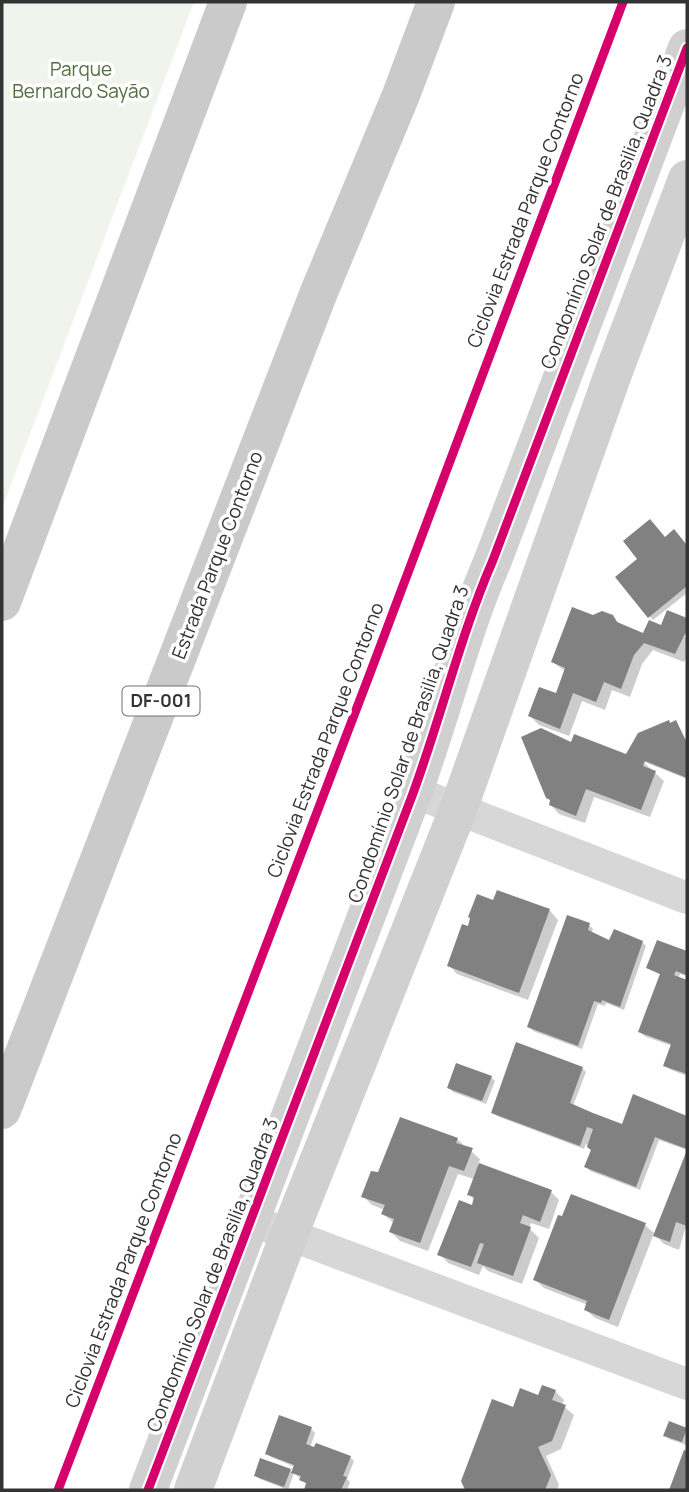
<svg xmlns="http://www.w3.org/2000/svg" width="689" height="1492" viewBox="0 0 689 1492" font-family="Manrope,sans-serif">
  <style>
    .green { fill: #f1f4ed }
    .shadow { fill: #0003 }
    .building { fill: #818181 }
    .lines { fill: none; stroke-linecap: round; stroke-linejoin: round }
    .street { stroke: #d7d7d7; stroke-width: 32 }
    .secondary { stroke: #d0d0d0; stroke-width: 38 }
    .primary { stroke: #cacaca; stroke-width: 38 }
    .cycleway-casing { stroke: #fff; stroke-width: 13 }
    .cycleway { stroke: #d6006c; stroke-width: 9 }
    .labels { text-anchor: middle; stroke-width: 7; stroke-linejoin: round; paint-order: stroke }
    .shield { fill: #fff; stroke: #707070; stroke-width: 2 }
    .shield-label { font-size: 18px; font-weight: bold; fill: #333 }
    .park-label { font-size: 19px; fill: #536e40; stroke: #fff }
    .street-label { font-size: 19px; fill: #333; stroke: #fff }
  </style>
  <rect width="100%" height="100%" fill="#fff"/>
  <path class="green" d="M2 2H194L2 508Z"/>
  <g class="shadow">
    <path d="M665 539 687 545V593L653 620 649 616Z"/>
    <path d="M668 612 687 620V636L683 635 687 639V656L684 662 653 650 642 664 630 697 612 690 605 710 582 701 569 736 539 725 530 716 557 695 566 672 553 662 593 617 612 616 622 626 644 635 668 630Z"/>
    <path d="M675 722 687 742V779L642 761 664 781 650 817 594 797 585 823 559 814 551 805 572 745 634 759Z"/>
    <path d="M498 892 550 911 558 920 528 1000 457 974 449 965 469 928 494 902Z"/>
    <path d="M589 925 593 929 591 934 610 942H642L646 946 624 1010 606 1003 605 1006 598 1004 582 1049 533 1031 529 1026Z"/>
    <path d="M658 942 687 953V976L680 974 678 979 687 982V1076L669 1069 665 1065 672 1046 644 1036 640 1032 661 975 648 968Z"/>
    <path d="M582 1068 586 1072 573 1106 623 1127 634 1097 687 1117V1150L659 1140 640 1190 590 1171 586 1167 593 1151 586 1144 584 1149 497 1116 493 1112Z"/>
    <path d="M491 1077 495 1081 486 1104 453 1092 449 1088Z"/>
    <path d="M457 1139 480 1159 478 1165 551 1192 559 1200 549 1229 531 1223 529 1228 539 1238 522 1284 488 1271 483 1266 479 1275 448 1263 440 1254 473 1207 475 1201 469 1194 474 1179 458 1174 428 1251 400 1241 391 1232 394 1223 383 1214 385 1210 372 1205 363 1196 379 1174Z"/>
    <path d="M687 1154V1230L685 1229 679 1250 664 1244 655 1235Z"/>
    <path d="M645 1225 654 1233 618 1327 595 1318 586 1310 588 1305 544 1288 535 1279Z"/>
    <path d="M555 1391 564 1400 562 1405 574 1415 561 1449 546 1456 559 1485 557 1490H467L463 1481 514 1409Z"/>
    <path d="M311 1429 315 1433 310 1448 350 1457 354 1461 347 1479 350 1482 347 1490H306L308 1485 294 1473 288 1490 260 1479 256 1475 290 1470 293 1473 295 1467 271 1457 267 1453Z"/>
    <path d="M686 1430V1445L669 1439 665 1435Z"/>
  </g>
  <g class="building">
    <path d="M650 519 665 537 674 529 686 544 687 543V586L648 618 615 577 637 559 623 541Z"/>
    <path d="M572 607 593 615 602 611 613 615 617 622 643 633 649 620 661 625 667 610 687 618V630L675 654 644 643 634 655 621 689 604 682 596 702 573 693 560 729 528 716 539 687 556 693 565 668 551 662Z"/>
    <path d="M669 720 670 723 676 720 687 743V778L645 761 643 766 656 771 641 810 586 789 576 816 549 805 550 800 546 798 521 737 541 728 571 742 574 734 626 754 638 733Z"/>
    <path d="M497 890 550 909 519 993 447 966 462 924 468 926 470 918 468 917 477 894 493 900Z"/>
    <path d="M567 915 590 923 588 930 609 940 614 929 643 941 620 1007 602 1000 601 1003 594 1001 578 1046 527 1027Z"/>
    <path d="M657 940 687 951 686 975 676 971 674 975 687 980V1074L663 1066 671 1044 638 1032 660 974 646 968Z"/>
    <path d="M516 1042 583 1067 570 1103 593 1113 622 1124 633 1094 687 1116V1149L655 1137 636 1187 584 1167 591 1150 587 1147 593 1129 587 1127 580 1146 491 1113Z"/>
    <path d="M456 1063 492 1076 482 1101 447 1088Z"/>
    <path d="M400 1117 458 1138 456 1143 473 1148 464 1171 449 1166 420 1243 389 1232 394 1219 381 1214 385 1205 361 1197 371 1171 378 1172Z"/>
    <path d="M687 1150V1226L676 1222 670 1242 653 1236Z"/>
    <path d="M479 1163 552 1190 540 1222 523 1215 520 1223 531 1227 513 1276 477 1263 484 1244 480 1243 471 1267 437 1255 459 1200 472 1205 474 1197 467 1195Z"/>
    <path d="M571 1194 646 1223 609 1320 584 1310 587 1301 533 1280 558 1215 562 1216Z"/>
    <path d="M542 1385 556 1390 552 1400 566 1405 552 1441 538 1447 551 1475 545 1490H465L461 1481 492 1399 513 1407 520 1388 538 1395Z"/>
    <path d="M279 1415 312 1427 306 1444 314 1447 316 1443 351 1456 343 1476 347 1477 341 1490H304L306 1483 299 1480 301 1476 291 1473 294 1465 265 1454Z"/>
    <path d="M669 1421 687 1428 682 1442 663 1436Z"/>
    <path d="M684 1450 687 1451V1490H669Z"/>
    <path d="M260 1458 291 1469 284 1487 254 1476Z"/>
  </g>
  <g class="lines">
    <g class="street">
      <path d="M414 792 687 898"/>
      <path d="M266 1226 687 1384"/>
    </g>
    <g class="secondary">
      <path d="M148 1490C237 1259 326 1028 412 796 441 718 460 636 493 560L687 48"/>
      <path d="M193 1490 289 1235 458 810 614 371 687 179"/>
    </g>
    <g class="primary">
      <path d="M2 602 228 2"/>
      <path d="M2 1110 319 292 401 95 436 2"/>
    </g>
    <g class="cycleway-casing">
      <g id="cycleway">
        <path d="M58 1490 369 676 623 2"/>
        <path d="M148 1490C237 1259 326 1028 412 796 441 718 460 636 493 560L687 48"/>
      </g>
    </g>
    <use href="#cycleway" class="cycleway"/>
  </g>
  <g class="labels">
    <rect class="shield" x="122.5" y="686.5" width="77" height="29" rx="5"/>
    <g class="shield-label">
      <text x="161" y="707">DF-001</text>
    </g>
    <g class="park-label">
      <text x="81" y="76">Parque<tspan x="81" dy="22">Bernardo Sayão</tspan></text>
    </g>
    <g class="street-label">
      <text transform="translate(525 210) rotate(-69)" y="7">Ciclovia Estrada Parque Contorno</text>
      <text transform="translate(606 212) rotate(-69)" y="7">Condomínio Solar de Brasilia, Quadra 3</text>
      <text transform="translate(217 555) rotate(-69)" y="7">Estrada Parque Contorno</text>
      <text transform="translate(325 740) rotate(-69)" y="7">Ciclovia Estrada Parque Contorno</text>
      <text transform="translate(408 744) rotate(-71)" y="7">Condomínio Solar de Brasilia, Quadra 3</text>
      <text transform="translate(123 1270) rotate(-69)" y="7">Ciclovia Estrada Parque Contorno</text>
      <text transform="translate(212 1275) rotate(-69)" y="7">Condomínio Solar de Brasilia, Quadra 3</text>
    </g>
  </g>
  <rect width="689" height="1492" fill="none" stroke="#333333" stroke-width="7"/>
</svg>
